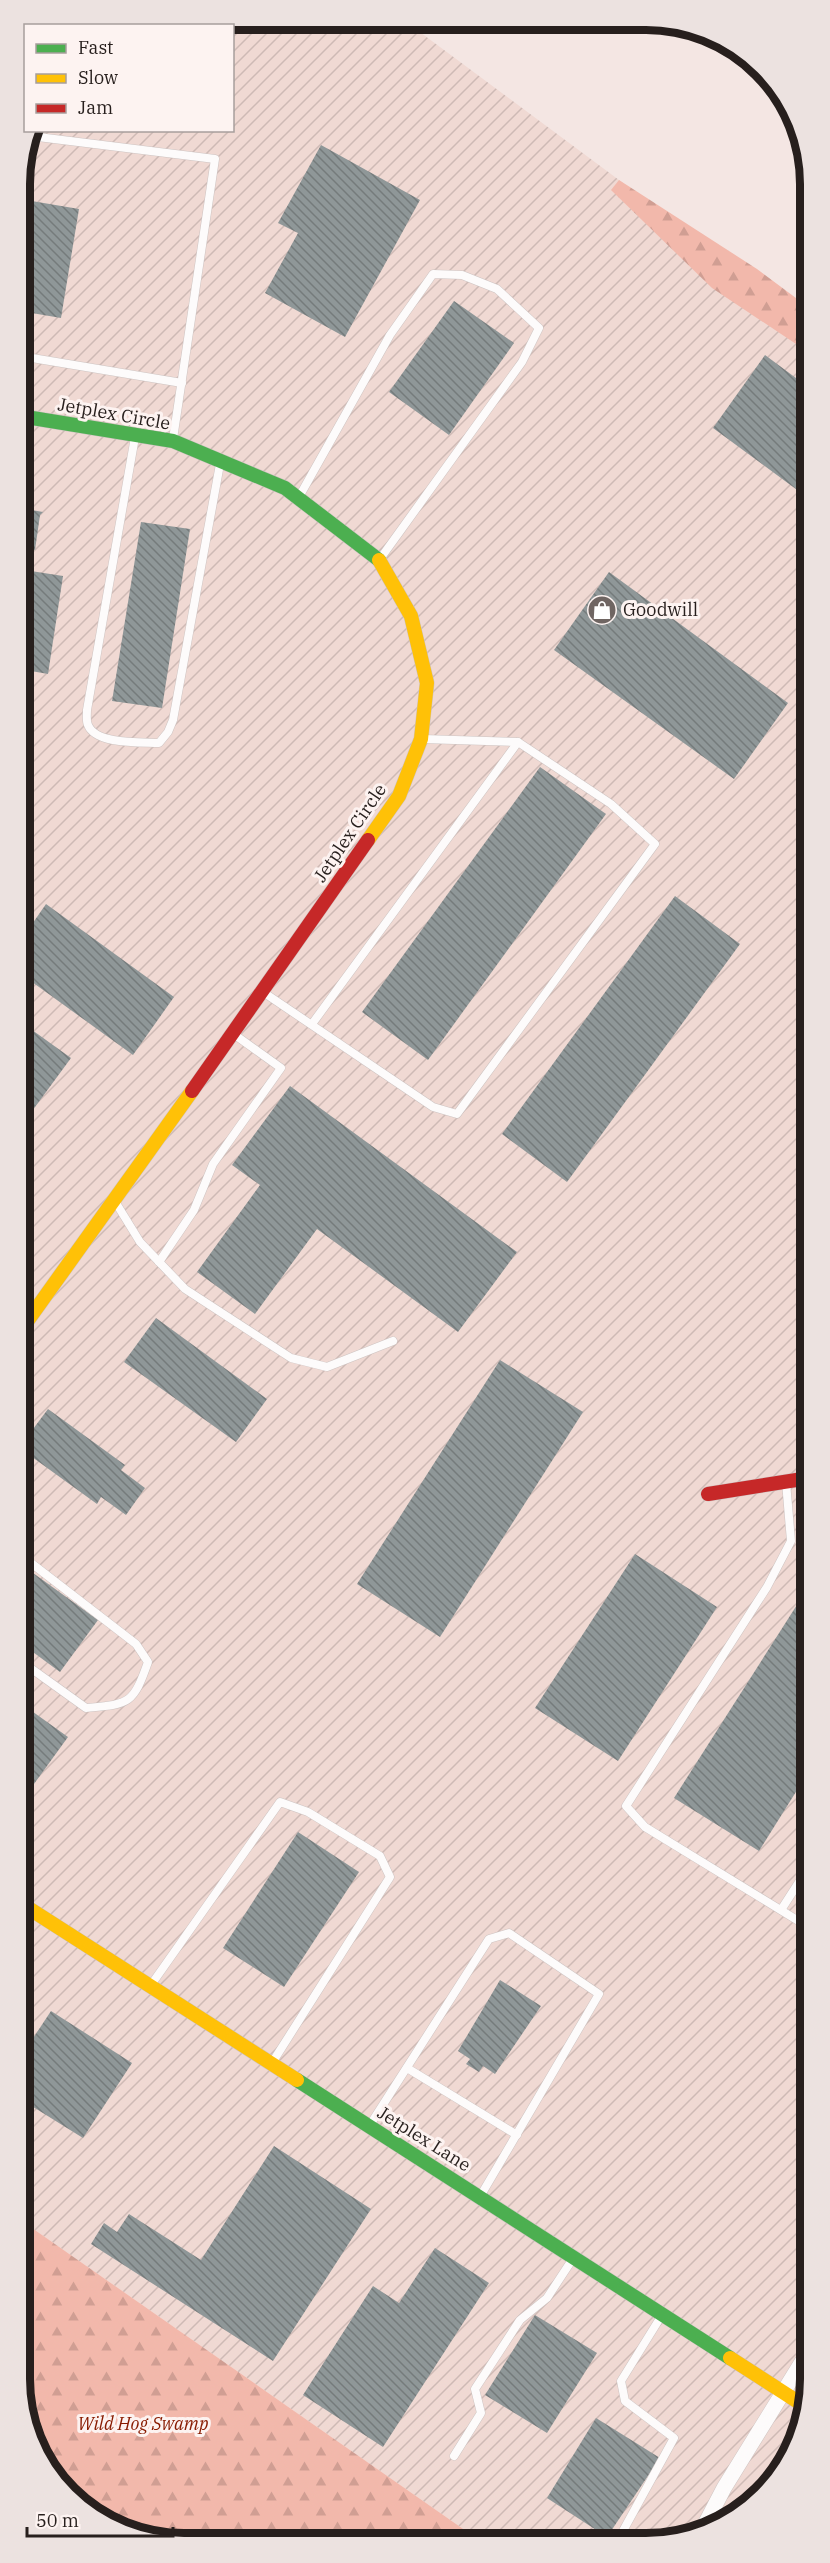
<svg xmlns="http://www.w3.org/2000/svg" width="830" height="2563" viewBox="0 0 830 2563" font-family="'IBM Plex Serif',serif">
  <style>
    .industrial { fill: url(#industrial-furrows) }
    .forest { fill: url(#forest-firs) }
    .building { fill: url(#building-back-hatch) }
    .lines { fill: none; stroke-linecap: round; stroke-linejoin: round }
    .lane-casing { stroke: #cec4c2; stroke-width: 9 }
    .street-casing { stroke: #cec4c2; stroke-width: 16 }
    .fast-casing { stroke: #cec4c2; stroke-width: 15 }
    .slow-casing { stroke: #cec4c2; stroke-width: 15 }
    .jam-casing { stroke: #cec4c2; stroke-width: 15 }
    .lane { stroke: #fdfbfb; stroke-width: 8 }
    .street { stroke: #fdfbfb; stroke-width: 15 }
    .fast { stroke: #4caf50; stroke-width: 14 }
    .slow { stroke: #ffc107; stroke-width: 14 }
    .jam { stroke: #c62828; stroke-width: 14 }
    .labels { text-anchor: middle; stroke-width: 6; stroke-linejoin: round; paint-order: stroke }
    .street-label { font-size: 18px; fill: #271f1d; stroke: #fdf3f1 }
    .poi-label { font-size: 18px; fill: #271f1d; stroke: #fdf3f1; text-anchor: start }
    .park-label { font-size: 18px; font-style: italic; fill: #881b01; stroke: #fdf3f1 }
    .rim { fill: none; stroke: #271f1d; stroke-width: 8 }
  </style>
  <defs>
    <pattern id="industrial-furrows" width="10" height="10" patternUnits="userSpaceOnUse" patternTransform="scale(1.5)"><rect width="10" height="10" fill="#f0d9d3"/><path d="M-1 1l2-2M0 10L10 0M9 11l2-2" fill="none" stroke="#cebab5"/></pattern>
    <pattern id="forest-firs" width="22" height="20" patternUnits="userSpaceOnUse" patternTransform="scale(1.5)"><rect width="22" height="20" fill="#f2b8ab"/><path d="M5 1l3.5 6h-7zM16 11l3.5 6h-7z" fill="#d09e93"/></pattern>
    <pattern id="building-back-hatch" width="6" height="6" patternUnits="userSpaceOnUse" patternTransform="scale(1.5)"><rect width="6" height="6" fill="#8f9798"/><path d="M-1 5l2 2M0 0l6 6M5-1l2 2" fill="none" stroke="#757b7b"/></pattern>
  </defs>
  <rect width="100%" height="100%" fill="#f4e6e3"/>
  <path class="industrial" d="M184 20 405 21 619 180 808 326 810 2389 798 2442 770 2487 728 2522 678 2540H479L22 2221 20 173 31 131 232 130V26L154 25Z"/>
  <g class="forest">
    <path d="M619 180 757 269 808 307V352L712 288 611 190Z"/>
    <path d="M22 2221 479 2540H152L67 2495 23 2411Z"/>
  </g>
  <g class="building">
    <path d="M189 20 188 26H159V24Z"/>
    <path d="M321 145 420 200 345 337 265 293 298 233 278 223Z"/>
    <path d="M20 199 79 209 61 318 20 311Z"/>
    <path d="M454 301 514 343 449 435 389 392Z"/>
    <path d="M765 355 808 387V498L713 428Z"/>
    <path d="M20 508 43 512 40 515 35 550 20 547Z"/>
    <path d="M141 522 190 529 162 708 112 701Z"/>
    <path d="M31 571 63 576 48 674 20 669V636Z"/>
    <path d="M609 572 788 703 734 779 554 650Z"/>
    <path d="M540 767 606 814 428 1060 362 1012Z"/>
    <path d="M675 896 740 944 567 1182 502 1134Z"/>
    <path d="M46 904 174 997 133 1055 21 974V940Z"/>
    <path d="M21 1022 71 1058 24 1122 21 1120Z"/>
    <path d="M290 1086 517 1252 458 1332 317 1229 255 1314 197 1272 260 1185 232 1165Z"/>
    <path d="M156 1318 267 1399 236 1442 124 1362Z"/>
    <path d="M500 1360 583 1412 440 1637 357 1584Z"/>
    <path d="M48 1409 125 1465 121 1470 145 1488 126 1515 101 1497 97 1504 21 1449V1445Z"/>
    <path d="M635 1554 717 1607 618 1761 535 1708Z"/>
    <path d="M22 1565 98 1620 60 1672 22 1644Z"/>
    <path d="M809 1586V1771L759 1851 674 1798Z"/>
    <path d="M22 1704 68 1737 26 1795 22 1792Z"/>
    <path d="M298 1832 359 1872 284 1987 223 1948Z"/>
    <path d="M500 1980 541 2006 495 2074 483 2066 479 2072 466 2064 470 2059 458 2051Z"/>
    <path d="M51 2011 132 2063 83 2138 22 2100V2055Z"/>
    <path d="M274 2146 371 2209 273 2361 91 2244 104 2223 117 2232 129 2214 201 2260Z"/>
    <path d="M435 2248 489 2283 383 2447 303 2395 373 2286 399 2303Z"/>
    <path d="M535 2315 597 2353 547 2433 485 2395Z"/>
    <path d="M596 2418 660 2458 607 2537 547 2498Z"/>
  </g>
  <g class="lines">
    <g class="lane-casing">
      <g id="lane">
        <path d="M30 136 215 159 173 439"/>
        <path d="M20 356 182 383"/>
        <path d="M135 437 87 710C87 714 86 721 88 725 96 745 141 742 159 743L168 732 173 720 220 464"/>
        <path d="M299 497 390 335 433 274 462 275 497 289 539 328 522 362 380 559"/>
        <path d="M263 992 433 1107 457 1114 655 844 611 804 518 742 423 739"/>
        <path d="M312 1024 518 742"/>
        <path d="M116 1203 140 1242 185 1289 291 1358 327 1367 393 1341"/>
        <path d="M159 1262 194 1210 213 1164 281 1068 235 1035"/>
        <path d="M786 1482 791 1541 767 1587 626 1806 645 1827 810 1928"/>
        <path d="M22 1556 136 1644 148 1662C133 1705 129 1704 86 1708L22 1662"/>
        <path d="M781 1910 810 1865"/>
        <path d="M151 1985 280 1802 308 1812 380 1856 390 1877 272 2063"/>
        <path d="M407 2068 517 2135"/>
        <path d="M370 2125 489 1939 509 1933 599 1994 481 2195"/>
        <path d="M454 2456 481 2413 475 2389 520 2320 547 2298 572 2260"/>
        <path d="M618 2540 674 2438 625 2401 621 2381 662 2315"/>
      </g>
    </g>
    <g class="street-casing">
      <path id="street" d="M701 2532 724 2488 810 2349"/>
    </g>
    <g class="fast-casing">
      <g id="fast">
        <path d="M20 416 173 441 285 488 379 560"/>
        <path d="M297 2080 730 2358"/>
      </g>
    </g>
    <g class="slow-casing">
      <g id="slow">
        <path d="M368 840 399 796 421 739 427 683 411 616 379 560"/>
        <path d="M21 1330 192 1091"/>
        <path d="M22 1904 297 2080"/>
        <path d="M730 2358 806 2407"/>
      </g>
    </g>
    <g class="jam-casing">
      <g id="jam">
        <path d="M192 1091 368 840"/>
        <path d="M708 1494 809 1478"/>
      </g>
    </g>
    <use href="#lane" class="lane"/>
    <use href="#street" class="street"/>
    <use href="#fast" class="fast"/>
    <use href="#slow" class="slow"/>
    <use href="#jam" class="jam"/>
  </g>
  <defs>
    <g id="shop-disc" transform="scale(1.5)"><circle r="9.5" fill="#6f6562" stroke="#fdf3f1"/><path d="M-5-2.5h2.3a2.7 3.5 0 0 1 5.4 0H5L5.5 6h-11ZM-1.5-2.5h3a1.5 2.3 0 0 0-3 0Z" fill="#fff"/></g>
  </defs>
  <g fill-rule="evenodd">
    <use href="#shop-disc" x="602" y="610"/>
  </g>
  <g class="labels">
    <g class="street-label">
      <text transform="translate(114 414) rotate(10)" y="6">Jetplex Circle</text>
      <text transform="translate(350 833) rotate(-56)" y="6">Jetplex Circle</text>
      <text transform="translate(424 2139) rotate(32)" y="6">Jetplex Lane</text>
    </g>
    <g class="poi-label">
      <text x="623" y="616">Goodwill</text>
    </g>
    <g class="park-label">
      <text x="143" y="2430">Wild Hog Swamp</text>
    </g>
  </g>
  <path d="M0 0H830V2563H0ZM184 30H646A154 154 0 0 1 800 184V2379A154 154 0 0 1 646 2533H184A154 154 0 0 1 30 2379V184A154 154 0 0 1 184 30Z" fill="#ece2e0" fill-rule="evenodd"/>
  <path class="rim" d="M184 30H646A154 154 0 0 1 800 184V2379A154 154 0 0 1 646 2533H184A154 154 0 0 1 30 2379V184A154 154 0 0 1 184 30Z"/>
  <rect x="24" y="24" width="210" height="108" fill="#fdf3f1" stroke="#a79e9c" stroke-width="1.5"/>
  <rect x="36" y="44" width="30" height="9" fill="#4caf50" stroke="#a79e9c" stroke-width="1.5"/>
  <text x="78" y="54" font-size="18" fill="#271f1d">Fast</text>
  <rect x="36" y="74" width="30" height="9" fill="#ffc107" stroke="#a79e9c" stroke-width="1.5"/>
  <text x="78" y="84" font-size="18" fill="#271f1d">Slow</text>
  <rect x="36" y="104" width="30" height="9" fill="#c62828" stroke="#a79e9c" stroke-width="1.5"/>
  <text x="78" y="114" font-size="18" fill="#271f1d">Jam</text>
  <path d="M27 2527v9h146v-9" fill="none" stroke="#271f1d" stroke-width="3"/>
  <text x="36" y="2527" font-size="18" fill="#271f1d" stroke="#fdf3f1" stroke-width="4.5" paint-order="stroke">50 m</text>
</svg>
